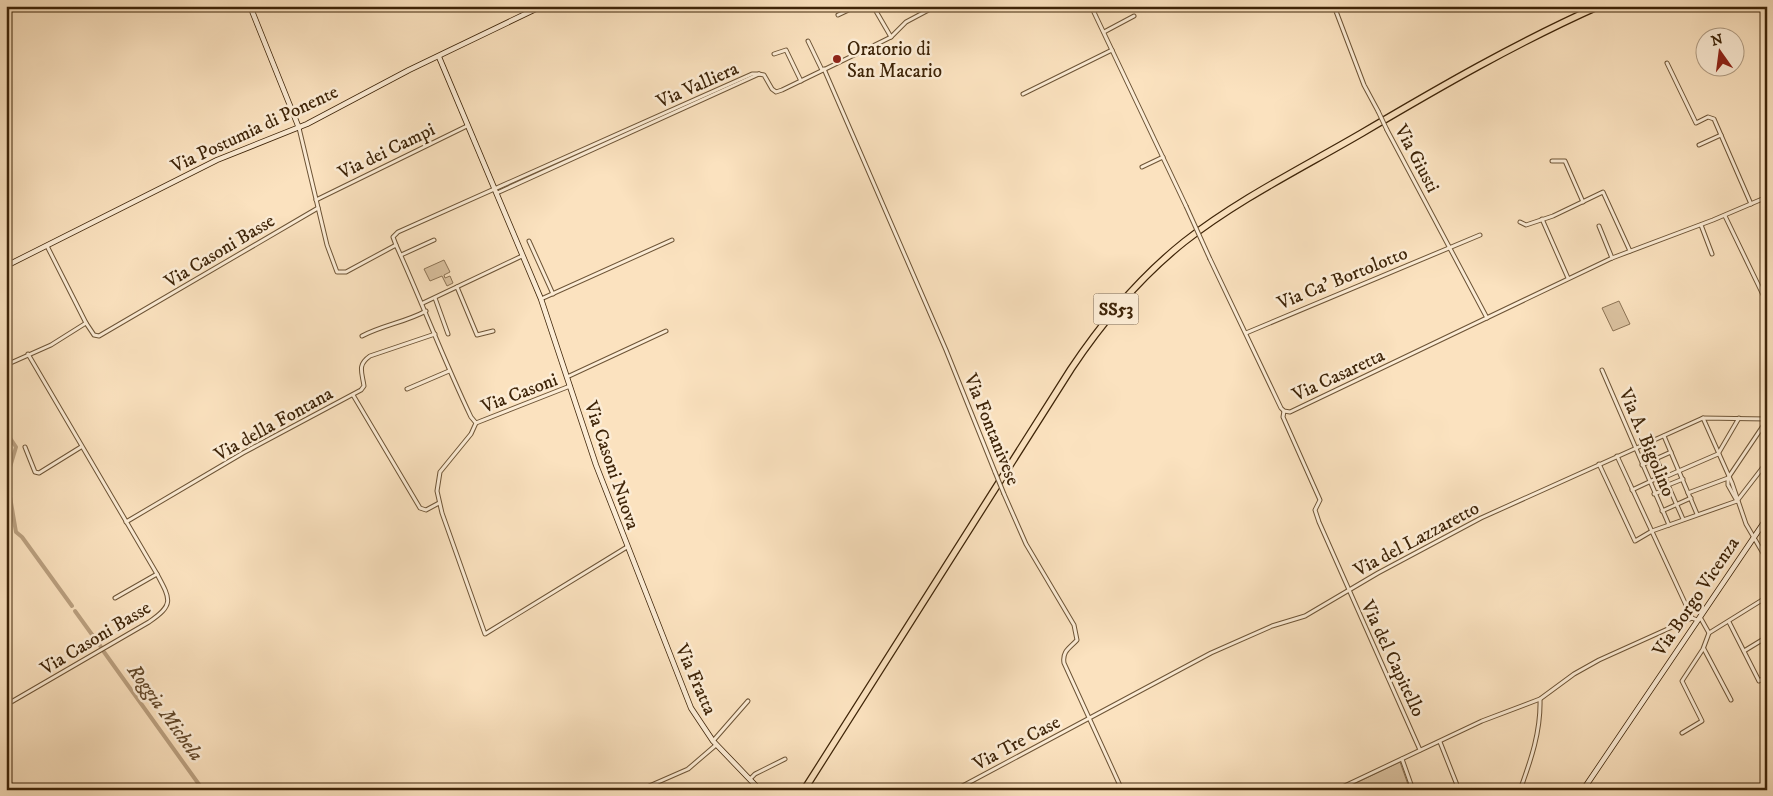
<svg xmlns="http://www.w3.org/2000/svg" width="1773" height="796" viewBox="0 0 1773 796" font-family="'IM FELL DW Pica',serif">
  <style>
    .garden { fill: #dbc2a0; stroke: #8c7354 }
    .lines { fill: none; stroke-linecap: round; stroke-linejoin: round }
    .canal { stroke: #bba181; stroke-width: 4 }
    .street-casing { stroke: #6d5436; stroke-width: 5 }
    .secondary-casing { stroke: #3e2408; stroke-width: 6 }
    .highway-casing { stroke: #3e2408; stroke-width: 8 }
    .street { stroke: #fcecd5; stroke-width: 3 }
    .secondary { stroke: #fcecd5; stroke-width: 4.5 }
    .highway { stroke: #fbe2bf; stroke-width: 5.5 }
    .street-bridge-casing { stroke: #6d5436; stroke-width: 5; stroke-linecap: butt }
    .street-bridge { stroke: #fcecd5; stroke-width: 3 }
    .poi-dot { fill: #8f2418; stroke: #fcecd5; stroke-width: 2 }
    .labels { text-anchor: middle; stroke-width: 5; stroke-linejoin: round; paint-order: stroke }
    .shield { fill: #fcecd5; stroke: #776046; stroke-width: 1 }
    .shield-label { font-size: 18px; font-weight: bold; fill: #3e2408 }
    .poi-label { font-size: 19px; fill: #3e2408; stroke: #fcecd5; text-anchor: start }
    .street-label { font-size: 19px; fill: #3e2408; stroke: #fcecd5 }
    .water-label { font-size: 20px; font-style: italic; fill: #644a2c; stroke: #fcecd5 }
  </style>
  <rect width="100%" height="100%" fill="#fbe2bf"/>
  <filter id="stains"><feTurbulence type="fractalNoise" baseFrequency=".004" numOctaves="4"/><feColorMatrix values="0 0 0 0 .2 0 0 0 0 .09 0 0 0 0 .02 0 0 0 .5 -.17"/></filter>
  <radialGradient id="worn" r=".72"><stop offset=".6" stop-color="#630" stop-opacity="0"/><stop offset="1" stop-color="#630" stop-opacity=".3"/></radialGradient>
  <g class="garden">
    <path d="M444 260 450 272 444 275 445 278 450 276 453 283 447 286 442 276 430 281 424 269Z"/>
    <path d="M1619 301 1630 324 1613 331 1602 308Z"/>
    <path d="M1400 762 1410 790H1341Z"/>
  </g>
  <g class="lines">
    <g class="canal">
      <path d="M6 432 16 447 8 474V485L16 532 22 537 72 606"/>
      <path d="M75 611 101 647"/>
      <path d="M104 652 203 790"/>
    </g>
    <g class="street-casing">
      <g id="street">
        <path d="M873 6 891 37"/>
        <path d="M1091 6 1186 206"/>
        <path d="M1334 6 1364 85 1378 111"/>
        <path d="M838 15 857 6"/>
        <path d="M1104 32 1134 16"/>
        <path d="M808 41 822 70"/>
        <path d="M774 54 786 50 801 81"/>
        <path d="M1667 63 1696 123 1708 117 1714 119 1751 204"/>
        <path d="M824 69 946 350 995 472"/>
        <path d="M759 74 764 75 772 89 776 92 782 90 881 42 891 37 906 22 936 6"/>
        <path d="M1023 94 1112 50"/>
        <path d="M299 128 327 245 337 272H346L396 245C422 302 444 361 471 417L476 423 570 386"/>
        <path d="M1387 130 1487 318"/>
        <path d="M1699 145 1721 135"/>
        <path d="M1552 161H1565L1583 202"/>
        <path d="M1142 167 1163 157"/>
        <path d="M497 193 759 74"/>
        <path d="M316 200 467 126"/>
        <path d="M1725 216 1767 303"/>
        <path d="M1542 219 1568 278"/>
        <path d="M1520 222 1526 225 1553 216 1603 192 1630 251"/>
        <path d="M1701 225 1712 254"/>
        <path d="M1599 226 1612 258"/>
        <path d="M529 241 553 294"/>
        <path d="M396 245 393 237 398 232 752 74H759"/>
        <path d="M401 255 434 240"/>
        <path d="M1210 259 1281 408 1284 411 1290 412 1612 258 1713 220 1767 197"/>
        <path d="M457 287 477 335 493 331"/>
        <path d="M435 298 448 334"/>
        <path d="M541 299 672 240"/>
        <path d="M423 303 522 256"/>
        <path d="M86 323 94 335 99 336 318 208"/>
        <path d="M1246 333 1480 235"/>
        <path d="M362 336C383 325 406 322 426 311"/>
        <path d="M6 365 51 345 86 323 47 246"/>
        <path d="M1602 370 1669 525"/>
        <path d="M567 377 666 331"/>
        <path d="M407 389 449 371"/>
        <path d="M353 395 420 508 426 510 439 503"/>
        <path d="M1284 411 1283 417 1320 500 1315 510 1319 522 1420 750"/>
        <path d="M1703 418 1732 483 1746 524 1767 560"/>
        <path d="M476 423 471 434 440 472 437 491 442 513 485 634 627 547"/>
        <path d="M1664 436 1697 514"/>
        <path d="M1649 442 1683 519"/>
        <path d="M25 447 35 472 39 473 81 447"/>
        <path d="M1617 456 1692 618"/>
        <path d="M1599 464 1635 541 1652 531 1737 501 1767 462"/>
        <path d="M1642 465 1671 452"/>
        <path d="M1665 477 1718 454 1739 418"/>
        <path d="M1728 479V485L1737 501"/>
        <path d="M1668 485 1683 479"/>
        <path d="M1632 490 1664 475"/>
        <path d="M1688 493 1728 478 1767 420"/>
        <path d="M1004 494 1026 544 1074 625 1077 640C1070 648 1062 651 1064 663L1122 790"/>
        <path d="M1654 494 1669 488"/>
        <path d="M1662 511 1691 498"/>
        <path d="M126 522 243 453 361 390 364 386C362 372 357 365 370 356L435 334"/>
        <path d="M115 598 157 574"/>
        <path d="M1700 617 1709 633 1767 597"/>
        <path d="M1729 622 1759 681 1767 676"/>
        <path d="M1704 649 1731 700"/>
        <path d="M1744 651 1767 637"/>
        <path d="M6 705 149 622C174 605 171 600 157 574L28 354"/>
        <path d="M1682 733 1702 721 1682 681 1703 649 1709 633"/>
        <path d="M713 741 748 701"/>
        <path d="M1440 742 1459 790"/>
        <path d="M1402 759 1413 790"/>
        <path d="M750 779 755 774 785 759"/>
        <path d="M640 790 688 769 716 745"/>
        <path d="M955 790 1211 653 1272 626 1305 616 1378 573 1481 518 1703 418 1767 419"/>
        <path d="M1336 790 1482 721 1540 699 1574 674 1599 660 1692 618 1697 620"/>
        <path d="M1520 790C1531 760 1541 731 1540 699"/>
      </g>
    </g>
    <g class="secondary-casing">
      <g id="secondary">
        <path d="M250 6 299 128"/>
        <path d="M439 57 541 299 596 465 691 708 713 741 760 790"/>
        <path d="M6 266 217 160 307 124 409 70 542 6"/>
        <path d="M1583 790 1767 518"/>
      </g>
    </g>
    <g class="highway-casing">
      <path id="highway" d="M804 790 1071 369C1103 321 1139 278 1184 242 1239 199 1302 168 1362 133 1440 87 1516 43 1599 6"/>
    </g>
    <use href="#street" class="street"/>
    <use href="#secondary" class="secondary"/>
    <use href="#highway" class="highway"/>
    <g class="street-bridge-casing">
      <g id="street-bridge">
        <path d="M1378 111 1387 130"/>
        <path d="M1186 206 1210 259"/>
        <path d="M995 472 1004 494"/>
      </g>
    </g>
    <use href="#street-bridge" class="street-bridge"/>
  </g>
  <circle class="poi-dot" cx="837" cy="59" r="5"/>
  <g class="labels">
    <rect class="shield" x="1093.5" y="293.5" width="45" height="31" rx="4"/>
    <g class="shield-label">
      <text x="1116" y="315">SS53</text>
    </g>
    <g class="poi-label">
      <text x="847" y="55">Oratorio di<tspan x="847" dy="22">San Macario</tspan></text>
    </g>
    <g class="street-label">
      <text transform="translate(697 84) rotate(-24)" y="7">Via Valliera</text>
      <text transform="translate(254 128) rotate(-25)" y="7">Via Postumia di Ponente</text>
      <text transform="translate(386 150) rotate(-26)" y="7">Via dei Campi</text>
      <text transform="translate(1418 158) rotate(62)" y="7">Via Giusti</text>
      <text transform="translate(219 250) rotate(-31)" y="7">Via Casoni Basse</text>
      <text transform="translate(1342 277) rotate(-22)" y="7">Via Ca' Bortolotto</text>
      <text transform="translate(1338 374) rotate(-25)" y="7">Via Casaretta</text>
      <text transform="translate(519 392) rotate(-21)" y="7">Via Casoni</text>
      <text transform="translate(273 423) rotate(-29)" y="7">Via della Fontana</text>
      <text transform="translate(993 429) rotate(68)" y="7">Via Fontanivese</text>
      <text transform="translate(1648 442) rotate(67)" y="7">Via A. Bigolino</text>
      <text transform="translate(613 465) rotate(71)" y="7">Via Casoni Nuova</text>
      <text transform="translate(1416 538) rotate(-28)" y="7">Via del Lazzaretto</text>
      <text transform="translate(1695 596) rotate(-56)" y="7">Via Borgo Vicenza</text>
      <text transform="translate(95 637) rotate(-31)" y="7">Via Casoni Basse</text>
      <text transform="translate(1394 658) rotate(65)" y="7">Via del Capitello</text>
      <text transform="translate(697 679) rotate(66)" y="7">Via Fratta</text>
      <text transform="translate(1016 742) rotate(-28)" y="7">Via Tre Case</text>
    </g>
    <g class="water-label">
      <text transform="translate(166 712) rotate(54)" y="7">Roggia Michela</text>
    </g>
  </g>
  <rect width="1773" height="796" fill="none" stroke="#fbe2bf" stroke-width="25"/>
  <rect x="8" y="8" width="1758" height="781" fill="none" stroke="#3e2408" stroke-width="2.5"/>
  <rect x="12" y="12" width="1748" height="771" fill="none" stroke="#3e2408"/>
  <g transform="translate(1720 52) rotate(346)"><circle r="24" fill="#fcecd5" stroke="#b09c83"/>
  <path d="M0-4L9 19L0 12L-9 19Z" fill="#8f2418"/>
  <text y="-8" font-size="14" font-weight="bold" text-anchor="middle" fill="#3e2408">N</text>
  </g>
  <rect width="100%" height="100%" filter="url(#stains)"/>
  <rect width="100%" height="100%" fill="url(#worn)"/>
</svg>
